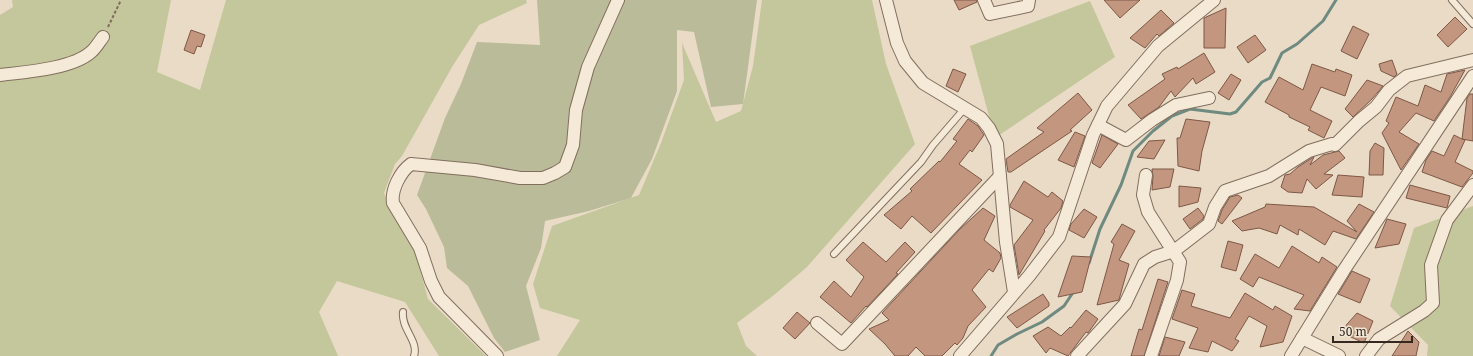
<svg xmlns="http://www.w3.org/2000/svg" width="1473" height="356" viewBox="0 0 1473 356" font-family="'Noto Serif',serif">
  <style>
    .green { fill: #c4c69b }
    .cemetery { fill: #babb99 }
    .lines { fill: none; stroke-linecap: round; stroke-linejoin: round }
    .stream { stroke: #6f8a81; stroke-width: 3 }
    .building { fill: #c39680; stroke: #7e5846 }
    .service-casing { stroke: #826e5e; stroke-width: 8 }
    .minor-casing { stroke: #826e5e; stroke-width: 14 }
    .path { stroke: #826e5e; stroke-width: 2; stroke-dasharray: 3 2; stroke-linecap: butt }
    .service { stroke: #f5ead8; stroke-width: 6 }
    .minor { stroke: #f5ead8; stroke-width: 12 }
  </style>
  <rect width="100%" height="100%" fill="#e9dbc6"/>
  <g class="green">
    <path d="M12 0H171L157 72 200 90 226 0H526L527 3 479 25 452 67 402 156 395 164 384 193 389 206 415 251 428 299 486 356H439L405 302 337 281 319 312 338 356H0V15L13 7Z"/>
    <path d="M762 0H872L886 64 915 144 807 267 774 295 737 323 746 346 757 356H557L580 320 540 308 533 284 552 226 639 195 661 143 684 80 682 43 716 122 741 111 753 66Z"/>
    <path d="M1090 1 1115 57 995 138 970 46Z"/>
    <path d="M1473 206V356H1427L1428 345 1390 306 1414 228Z"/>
  </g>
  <path class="cemetery" d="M537 0H757L743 104 711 107 694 32 677 30V91L652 159 631 198 589 211 545 221 541 248 526 286 540 340 505 352 494 338 468 286 447 268 444 247 426 209 417 195 445 118 461 84 477 42 540 45Z"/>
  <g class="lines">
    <g class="stream">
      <path d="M1089 263 1100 229 1121 185 1133 151 1153 131 1172 116 1190 109 1230 114 1236 112 1262 82 1270 78 1282 53 1297 44 1323 21 1336 0"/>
      <path d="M991 356 998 345 1017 334 1042 322 1064 306 1074 291"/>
    </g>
  </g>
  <g class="building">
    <path d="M954 0H977V2L959 10Z"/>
    <path d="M1104 0H1140L1120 18Z"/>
    <path d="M1226 8 1225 48H1204V18Z"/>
    <path d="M1161 10 1174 23 1159 36 1157 34 1145 48 1130 38Z"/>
    <path d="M1455 17 1467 29 1448 47 1437 35Z"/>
    <path d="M1353 26 1369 34 1357 59 1341 51Z"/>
    <path d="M191 30 205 35 201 47 197 46 194 54 184 50Z"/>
    <path d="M1255 35 1266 50 1248 63 1237 47Z"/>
    <path d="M1204 53 1215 72 1196 84 1193 78 1175 97 1171 91 1159 107 1141 119 1128 105 1165 79 1162 74 1177 67 1178 69Z"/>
    <path d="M1392 60 1397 74 1394 77 1381 71 1379 64Z"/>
    <path d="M1312 64 1335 72 1336 69 1352 75 1345 96 1321 87 1310 110 1332 121 1324 138 1308 130 1310 127 1289 117V115L1265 102 1279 77 1303 90Z"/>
    <path d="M953 69 966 74 958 92 946 86Z"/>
    <path d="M1465 70 1450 97 1434 121 1416 113 1399 132 1419 144 1401 170 1382 133 1389 123 1386 121 1396 97 1418 106 1425 85 1441 92 1447 74Z"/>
    <path d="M1231 74 1241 80 1229 100 1218 93Z"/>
    <path d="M1367 80 1383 86 1372 99 1353 117 1345 109Z"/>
    <path d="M1078 93 1092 110 1070 130 1072 131 1011 172H1008L1006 159 1044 132 1037 128Z"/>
    <path d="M1470 94H1473V141L1462 139 1465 140 1455 162 1473 171V173L1462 187 1422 172 1426 160 1432 151 1444 156 1454 135 1462 139 1467 98Z"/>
    <path d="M968 119 978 126 984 135 972 152 970 150 959 164 982 180 931 233 912 216 901 229 884 215 912 191 910 189 939 161 940 162 957 141 953 139Z"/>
    <path d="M1186 119 1210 122 1202 151 1199 171 1178 166 1177 138H1180Z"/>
    <path d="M1075 132 1085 136 1074 167 1058 160Z"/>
    <path d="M1102 135 1118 144 1100 168 1092 163Z"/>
    <path d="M1165 140 1154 159 1137 157 1149 141Z"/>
    <path d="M1375 143 1384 148 1383 175H1369L1370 151Z"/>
    <path d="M1339 151 1345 158 1324 174 1333 175 1316 189 1307 179 1302 193 1288 192 1281 187 1285 175 1290 174 1298 167 1312 158 1314 157 1310 165 1323 155Z"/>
    <path d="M1152 169H1174L1170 187 1152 190 1153 176Z"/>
    <path d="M1338 175 1364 177 1362 197 1332 195Z"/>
    <path d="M1024 181 1048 197 1052 192 1063 201 1061 208 1044 230 1045 231 1019 275 1014 245 1033 220 1010 207V205Z"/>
    <path d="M1410 185 1450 196 1447 208 1406 198Z"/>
    <path d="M1179 186 1201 188 1198 202 1179 207Z"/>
    <path d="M1238 195 1242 198 1222 224 1218 221 1222 210 1230 197Z"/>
    <path d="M1266 204 1314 207 1357 232 1347 221 1359 204 1374 212 1356 239 1333 231 1325 245 1299 229 1298 235 1280 225 1277 234 1259 228 1242 231 1232 221 1265 207Z"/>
    <path d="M983 208 995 216 984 240 1000 253 1001 258 993 272 989 269 972 290 986 307 968 326 963 338 957 345 955 343 942 356H925L916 347 908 356H895L885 344 869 329 889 320 882 313 960 229Z"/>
    <path d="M1198 208 1204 216 1203 219 1190 229 1183 219Z"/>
    <path d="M1084 209 1097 217 1084 238 1069 230 1071 224Z"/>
    <path d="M1387 219 1406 224 1399 244 1375 248Z"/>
    <path d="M1122 224 1135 231 1119 260 1129 264 1120 296 1119 300 1097 305 1114 244 1111 242Z"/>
    <path d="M1228 241 1243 245 1236 271 1221 267Z"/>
    <path d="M863 242 886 262 905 242 915 252 896 273 898 274 867 307 866 306 851 323 820 297 834 281 851 297 864 277 846 260Z"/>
    <path d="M1292 246 1319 263 1322 257 1337 267 1310 311 1294 309 1304 295 1259 277 1253 287 1240 279 1255 254 1279 268Z"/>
    <path d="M1072 256 1091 257 1082 292 1058 297Z"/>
    <path d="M1352 271 1370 279 1360 303 1338 294Z"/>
    <path d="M1158 279 1168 282 1144 356H1131L1139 329 1142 330Z"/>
    <path d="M1182 290 1195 294 1191 306 1230 318 1245 293 1273 310 1275 306 1292 316 1283 342 1260 347 1267 326 1249 316 1235 339 1239 341 1232 351 1212 341 1208 352 1189 348 1198 328 1172 319Z"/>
    <path d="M1043 294 1049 303V306L1017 328 1007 317Z"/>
    <path d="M1086 310 1098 319 1088 333 1086 332 1068 356 1050 348 1046 353 1033 336 1048 327 1061 336 1070 327 1071 328Z"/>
    <path d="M797 312 810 323 795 339 783 328Z"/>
    <path d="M1357 313 1373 321 1364 343 1340 332Z"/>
    <path d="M1408 331 1419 342 1416 356H1392Z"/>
    <path d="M1165 337 1185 342 1179 356H1159Z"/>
  </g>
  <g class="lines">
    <g class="service-casing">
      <g id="service">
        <path d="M1452 0 1473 24"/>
        <path d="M834 254 921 162 933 145 965 108"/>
        <path d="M403 312C401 329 419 341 414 356"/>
      </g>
    </g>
    <g class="minor-casing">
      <g id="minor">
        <path d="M886 0 897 43 905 61 923 83 981 118 989 128 997 144 1006 242 1014 292"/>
        <path d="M984 0 990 14 1028 6 1029 0"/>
        <path d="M0 75C25 72 72 69 91 52 96 48 99 42 103 37"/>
        <path d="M1098 125 1126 140 1152 120 1176 105 1209 98"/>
        <path d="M1146 175 1143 195 1148 212 1180 262 1177 280 1151 356"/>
        <path d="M817 323 842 344 1000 176"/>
        <path d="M1302 338 1339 356"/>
        <path d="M497 356 439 297 431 281 420 248 393 203C391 190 400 172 411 164L475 170 520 178H543L555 173 565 167 573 145 576 110 588 67 618 0"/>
        <path d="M960 356 1029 276 1059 237 1093 135 1107 106 1158 46 1214 0"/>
        <path d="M1077 356 1125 304 1144 264 1155 257 1174 251 1209 224 1215 207 1225 191 1269 176 1309 151 1332 144 1335 145 1359 121 1376 107 1389 90 1407 76 1473 60"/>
        <path d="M1291 356 1344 270 1473 76"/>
        <path d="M1366 356 1379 339 1424 311 1433 303 1431 265 1447 220 1473 185"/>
      </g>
    </g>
    <path class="path" d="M108 27 121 0"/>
    <use href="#service" class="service"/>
    <use href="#minor" class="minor"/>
  </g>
  <path d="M1333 336v6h79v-6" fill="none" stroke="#342820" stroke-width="2"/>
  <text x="1339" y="336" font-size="12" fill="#342820" stroke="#f1e6d4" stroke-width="3" paint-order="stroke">50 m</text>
</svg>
